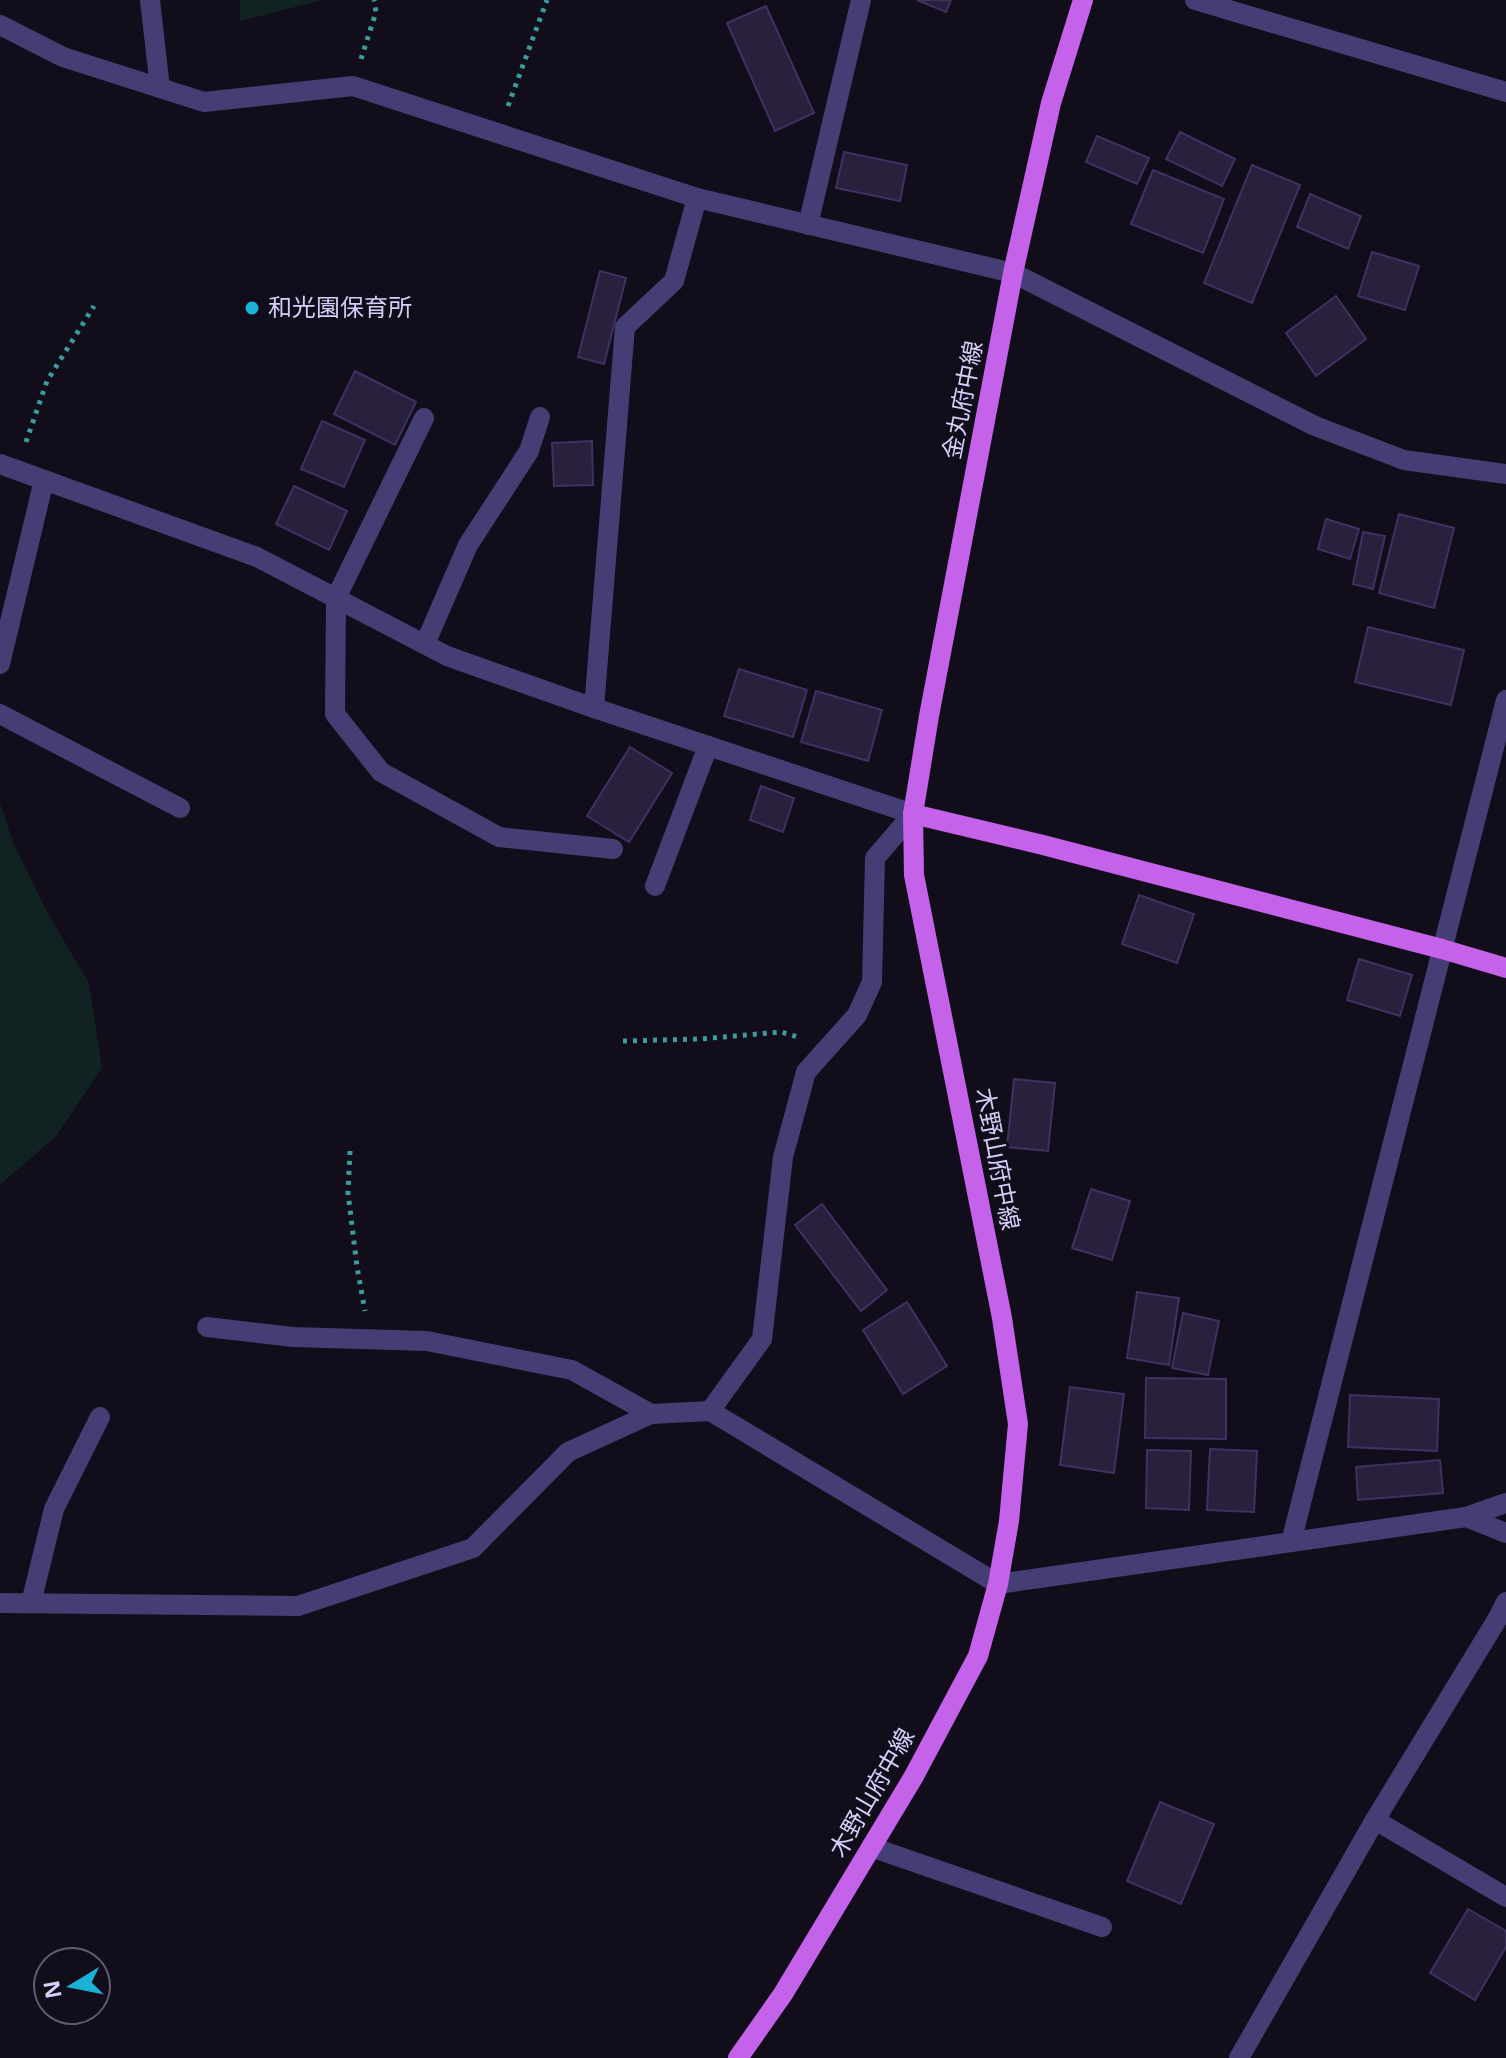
<svg xmlns="http://www.w3.org/2000/svg" width="1506" height="2058" viewBox="0 0 1506 2058" font-family="'Open Sans','Noto Sans JP',sans-serif">
  <style>
    .green { fill: #112223 }
    .building { fill: #28203d; stroke: #3f3162; stroke-width: 2 }
    .lines { fill: none; stroke-linecap: round; stroke-linejoin: round }
    .path { stroke: #3b9b9e; stroke-width: 5; stroke-dasharray: 4 6; stroke-linecap: butt }
    .minor { stroke: #453e74; stroke-width: 20 }
    .major { stroke: #c462ea; stroke-width: 20 }
    .poi-dot { fill: #1cb2d5; stroke: #110d1a; stroke-width: 3 }
    .labels { text-anchor: middle; stroke-width: 6; stroke-linejoin: round; paint-order: stroke }
    .poi-label { font-size: 24px; fill: #d6cdf8; stroke: #110d1a; text-anchor: start }
    .street-label { font-size: 24px; fill: #d6cdf8; stroke: #110d1a }
  </style>
  <rect width="100%" height="100%" fill="#110d1a"/>
  <g class="green">
    <path d="M240 0H323L240 21Z"/>
    <path d="M0 803 13 842 48 914 89 983 102 1068 56 1136 0 1185Z"/>
  </g>
  <g class="building">
    <path d="M917 0H951L946 12Z"/>
    <path d="M766 6 814 113 775 131 727 23Z"/>
    <path d="M1180 132 1235 159 1222 186 1166 159Z"/>
    <path d="M1097 136 1149 158 1137 184 1086 162Z"/>
    <path d="M844 152 907 165 900 201 836 188Z"/>
    <path d="M1252 165 1300 185 1252 303 1204 283Z"/>
    <path d="M1153 170 1224 199 1203 253 1131 224Z"/>
    <path d="M1310 194 1361 216 1348 249 1297 227Z"/>
    <path d="M1372 252 1419 266 1405 310 1358 296Z"/>
    <path d="M600 271 626 278 604 364 578 357Z"/>
    <path d="M1336 296 1366 339 1316 376 1286 333Z"/>
    <path d="M355 371 416 402 395 445 334 414Z"/>
    <path d="M322 421 365 440 344 487 301 469Z"/>
    <path d="M592 441 593 485 554 486 552 443Z"/>
    <path d="M294 486 347 511 329 550 276 524Z"/>
    <path d="M1399 514 1454 528 1434 608 1379 593Z"/>
    <path d="M1326 519 1359 529 1350 559 1318 549Z"/>
    <path d="M1363 532 1385 536 1373 589 1353 584Z"/>
    <path d="M1368 627 1464 650 1451 705 1355 682Z"/>
    <path d="M739 669 807 690 793 737 724 716Z"/>
    <path d="M816 691 882 710 868 761 801 742Z"/>
    <path d="M630 747 672 773 629 842 587 816Z"/>
    <path d="M761 786 794 798 783 832 750 820Z"/>
    <path d="M1139 895 1194 914 1177 963 1122 944Z"/>
    <path d="M1359 959 1412 975 1400 1016 1347 1000Z"/>
    <path d="M1014 1079 1055 1083 1048 1151 1007 1147Z"/>
    <path d="M1091 1189 1130 1201 1112 1260 1072 1248Z"/>
    <path d="M822 1204 887 1290 861 1311 795 1225Z"/>
    <path d="M1137 1292 1179 1298 1169 1365 1127 1358Z"/>
    <path d="M907 1302 947 1366 903 1394 863 1330Z"/>
    <path d="M1183 1313 1219 1321 1208 1375 1172 1368Z"/>
    <path d="M1146 1378 1226 1379V1439L1145 1438Z"/>
    <path d="M1070 1387 1124 1394 1114 1473 1060 1465Z"/>
    <path d="M1350 1395 1439 1399 1437 1451 1348 1447Z"/>
    <path d="M1210 1449 1257 1451 1254 1512 1207 1510Z"/>
    <path d="M1147 1450 1191 1451 1189 1510 1146 1508Z"/>
    <path d="M1440 1460 1443 1493 1358 1500 1356 1467Z"/>
    <path d="M1160 1802 1214 1824 1181 1904 1127 1881Z"/>
    <path d="M1468 1909 1506 1931V1947L1475 2000 1430 1973Z"/>
  </g>
  <g class="lines">
    <g class="path">
      <path d="M361 59 376 12 374 0"/>
      <path d="M508 106 547 0"/>
      <path d="M26 442 47 381 94 306"/>
      <path d="M623 1041 700 1039 781 1032 798 1037"/>
      <path d="M350 1151 348 1193 357 1267 365 1311"/>
    </g>
    <g class="minor">
      <path d="M150 0 160 88"/>
      <path d="M1195 0 1506 92"/>
      <path d="M0 25 63 57 204 102 353 86 697 198 1013 273 1315 426 1404 460 1506 474"/>
      <path d="M808 225 861 0"/>
      <path d="M424 418 336 598 335 714 381 772 499 837 613 849"/>
      <path d="M0 464 257 557 447 656 594 708 913 814 875 858 872 982 857 1015 806 1072 783 1157 762 1339 710 1411"/>
      <path d="M425 644 468 545 529 451 540 417"/>
      <path d="M0 664 44 480"/>
      <path d="M594 708 625 327 674 281 697 198"/>
      <path d="M0 714 180 808"/>
      <path d="M655 886 708 746"/>
      <path d="M207 1327 293 1337 427 1341 572 1370 651 1414"/>
      <path d="M1466 1517 1506 1503"/>
      <path d="M1291 1542 1506 700"/>
      <path d="M0 1603 298 1606 473 1548 568 1452 651 1414 710 1411 998 1584 1466 1517 1506 1533"/>
      <path d="M31 1603 54 1509 100 1417"/>
      <path d="M1375 1820 1506 1897"/>
      <path d="M871 1847 1102 1927"/>
      <path d="M1239 2058 1375 1820 1498 1618 1506 1602"/>
    </g>
    <g class="major">
      <path d="M913 814 1043 845 1442 949 1506 968"/>
      <path d="M738 2058 783 1994 914 1776 978 1656 998 1584 1009 1521 1018 1424 1002 1318 914 875 913 814 929 716 1013 273 1051 103 1083 0"/>
    </g>
  </g>
  <circle class="poi-dot" cx="252" cy="308" r="8"/>
  <g class="labels">
    <g class="poi-label">
      <text x="268" y="316">和光園保育所</text>
    </g>
    <g class="street-label">
      <text transform="translate(963 400) rotate(-79)" y="8">金丸府中線</text>
      <text transform="translate(997 1159) rotate(79)" y="8">木野山府中線</text>
      <text transform="translate(872 1793) rotate(-60)" y="8">木野山府中線</text>
    </g>
  </g>
  <g transform="translate(72 1986) rotate(260)"><circle r="38" fill="#110d1a" stroke="#605a73" stroke-width="2"/>
  <path d="M0-6L14 30L0 20L-14 30Z" fill="#1cb2d5"/>
  <text y="-12" font-size="22" font-weight="bold" text-anchor="middle" fill="#d6cdf8">N</text>
  </g>
</svg>
